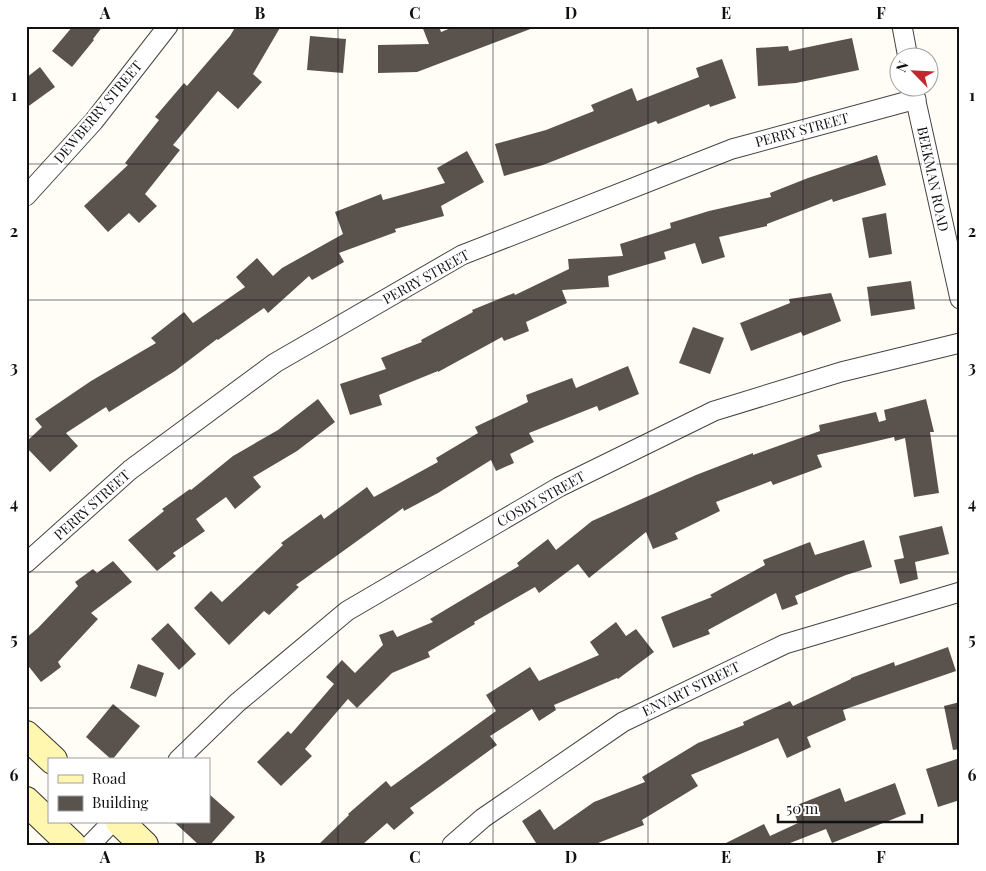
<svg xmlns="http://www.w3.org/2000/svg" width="986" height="871" viewBox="0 0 986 871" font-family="'Playfair Display',serif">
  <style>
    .building { fill: #5a524d }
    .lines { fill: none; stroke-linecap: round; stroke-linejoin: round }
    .minor-casing { stroke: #444; stroke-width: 21 }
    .secondary-casing { stroke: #333; stroke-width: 30 }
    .minor { stroke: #fff; stroke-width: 19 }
    .secondary { stroke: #fff6b0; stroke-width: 28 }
    .grid { fill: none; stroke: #111; stroke-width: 1; stroke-opacity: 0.55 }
    .labels { text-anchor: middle; stroke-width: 5; stroke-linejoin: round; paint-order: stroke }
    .street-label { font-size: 14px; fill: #111; stroke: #fff }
    .neatline { fill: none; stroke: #111; stroke-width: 2 }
    .grid-label { font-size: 16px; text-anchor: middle; font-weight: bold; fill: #111 }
  </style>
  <rect width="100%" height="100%" fill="#fffdf5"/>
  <g class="building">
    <path d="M73 26H103L93 39 94 40 72 67 52 51Z"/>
    <path d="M236 26H281L253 74 262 82 238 109 218 91 173 145 180 150 145 194 157 206 139 223 129 213 108 232 84 206 128 165 125 163 159 120 155 117 184 83 187 86 230 36Z"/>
    <path d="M422 26H439L441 32 456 26H533V28L417 72 378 73V45L429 44Z"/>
    <path d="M310 36 346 39 343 73 307 70Z"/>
    <path d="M852 38 859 70 796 83 758 86 756 48 788 46 789 51Z"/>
    <path d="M722 59 736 98 710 107 709 104 658 124 656 121 543 165 504 176 495 144 546 130 594 111 591 105 632 88 637 101 699 77 696 68Z"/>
    <path d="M40 67 55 87 26 108V78Z"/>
    <path d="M467 151 484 182 441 206 444 216 395 229 396 232 339 253 344 262 312 280 309 276 268 313 264 308 218 340 217 339 175 371 109 412 106 407 66 433 78 446 50 472 26 447V442L42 427 35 419 91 381 156 343 151 338 184 312 193 323 245 287 236 277 257 258 273 276 282 268 343 234 335 212 381 194 383 200 445 183 437 168Z"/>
    <path d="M877 155 886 185 833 202 832 199 767 224V226L719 237 725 257 702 264 695 243 664 252 666 259 608 276 609 287 562 290 567 303 526 322 529 331 504 341 502 337 438 372V371L379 395 382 405 350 415 340 384 386 369 381 358 422 342 421 340 473 312 472 310 514 293 515 295 569 269 568 259 623 256 620 244 671 228 670 223 709 211 771 197 770 193 808 178Z"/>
    <path d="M886 213 892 254 869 258 862 218Z"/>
    <path d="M911 281 915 309 871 316 867 287Z"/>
    <path d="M831 293 841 321 803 336 801 332 751 351 740 323 790 303 789 299Z"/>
    <path d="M693 327 724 338 710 374 679 363Z"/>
    <path d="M628 366 639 394 599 411 597 406 529 433 534 442 510 454 514 463 496 471 491 460 438 493 404 511 403 508 296 585 299 587 269 615 264 611 229 645 194 608 211 591 222 602 283 545 281 543 321 514 324 519 367 487 374 497 438 462 436 458 478 433 475 427 528 402 526 395 572 378 576 388Z"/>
    <path d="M318 399 335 422 297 451 253 477 261 487 235 509 226 497 196 519 205 531 173 553 176 556 157 571 128 540 164 511 162 509 190 489 191 490 233 456 278 430Z"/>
    <path d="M926 399 934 432H930L939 493 914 497 905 438 895 441 894 437 817 455 822 467 773 485 771 481 716 502 720 511 675 533 678 539 653 549 646 532 589 578 578 564 539 593 535 587 474 622 475 624 428 652 430 657 392 673 357 708 348 699 305 749 312 756 281 786 257 762 288 731 291 734 334 684 326 677 342 660 355 673 383 645 379 635 393 630 397 637 433 622 430 619 519 566 517 563 548 539 556 550 592 521 696 475 753 453V455L820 431 819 425 876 412 879 422 886 420 884 410Z"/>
    <path d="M942 526 949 554 915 562 918 579 900 584 894 560 904 558 899 536Z"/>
    <path d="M864 540 872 567 846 575 795 596 798 604 782 610 776 593 708 630 710 634 673 648 661 617 712 597 710 595 765 565 763 560 810 542 815 555Z"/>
    <path d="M113 561 132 582 91 613 98 619 58 662 61 667 41 682 26 663V638L38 628 78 586 75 582 93 569 97 573Z"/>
    <path d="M616 622 626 636 636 629 654 652 618 679 617 678 554 705 556 710 539 721 532 709 490 736 497 745 410 808 414 813 394 830 387 823 362 845H318L349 815 348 814 386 781 391 787 496 711 486 695 530 667 539 681 599 655 590 642Z"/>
    <path d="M168 623 196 654 179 670 151 639Z"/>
    <path d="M948 647 956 671 843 710 846 720 807 737 811 747 787 758 778 738 691 775 698 786 642 820 644 825 593 845H533L536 843 522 821 540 809 554 830 594 802 645 782 642 777 698 743 744 725 743 722 790 701 793 706 851 679V678L894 662 895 666Z"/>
    <path d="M138 664 164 673 156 697 130 688Z"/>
    <path d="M960 702V749L953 750 944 706Z"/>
    <path d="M113 704 140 726 112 760 86 737Z"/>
    <path d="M960 758V800L938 807 926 769Z"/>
    <path d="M895 783 906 814 832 843 826 829 785 845H722L764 824 770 836 798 823 792 807 840 788 845 802Z"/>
    <path d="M209 794 235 817 210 845H199L174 822H209Z"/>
  </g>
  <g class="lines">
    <g class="minor-casing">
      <g id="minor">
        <path d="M902 26 908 58"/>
        <path d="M913 88 960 299"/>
        <path d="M26 196 94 121 168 26"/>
        <path d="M26 563 130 470 275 363 462 255 732 149 916 99"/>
        <path d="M178 760 237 703 347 611 559 487 714 411 841 372 960 343"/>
        <path d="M90 845 112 822"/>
        <path d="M452 845 483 818 623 722 785 644 960 592"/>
      </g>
    </g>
    <g class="secondary-casing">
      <g id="secondary">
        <path d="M26 735 53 760"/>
        <path d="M26 801 72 845"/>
        <path d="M120 822 144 845"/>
      </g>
    </g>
    <use href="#minor" class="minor"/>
    <use href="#secondary" class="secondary"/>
  </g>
  <path class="grid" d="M183 26V760M338 26V845M493 26V845M648 26V845M803 26V845M26 164H960M26 300H960M26 436H960M26 572H960M26 708H960M183 822V845"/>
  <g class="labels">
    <g class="street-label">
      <text transform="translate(98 112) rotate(-50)" y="5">DEWBERRY STREET</text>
      <text transform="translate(802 130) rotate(-15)" y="5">PERRY STREET</text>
      <text transform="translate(933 179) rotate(78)" y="5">BEEKMAN ROAD</text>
      <text transform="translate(426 277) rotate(-29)" y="5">PERRY STREET</text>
      <text transform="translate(541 499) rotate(-29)" y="5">COSBY STREET</text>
      <text transform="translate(92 505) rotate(-42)" y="5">PERRY STREET</text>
      <text transform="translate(691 689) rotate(-26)" y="5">ENYART STREET</text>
    </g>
  </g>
  <rect width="986" height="871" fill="none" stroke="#ffffff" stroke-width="55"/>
  <rect x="48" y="758" width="162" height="65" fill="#ffffff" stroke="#a0a0a0"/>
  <rect x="58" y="775" width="25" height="8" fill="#fff6b0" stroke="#a0a0a0"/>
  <text x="92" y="784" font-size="15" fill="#111111">Road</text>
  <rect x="58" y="796" width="25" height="15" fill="#5a524d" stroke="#a0a0a0"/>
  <text x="92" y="808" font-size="15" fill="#111111">Building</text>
  <g transform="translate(914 72) rotate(294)"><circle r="24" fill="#ffffff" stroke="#a0a0a0"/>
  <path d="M0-4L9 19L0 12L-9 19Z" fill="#c4262e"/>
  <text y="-8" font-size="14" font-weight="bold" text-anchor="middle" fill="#111111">N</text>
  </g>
  <path d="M778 814v8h144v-8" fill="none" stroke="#111111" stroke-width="2.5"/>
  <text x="786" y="814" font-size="15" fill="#111111" stroke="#ffffff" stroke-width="4" paint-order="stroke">50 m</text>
  <rect x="28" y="28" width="930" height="816" class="neatline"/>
  <g class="grid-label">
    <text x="105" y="19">A</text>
    <text x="260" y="19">B</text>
    <text x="415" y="19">C</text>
    <text x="571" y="19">D</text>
    <text x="726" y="19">E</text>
    <text x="881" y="19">F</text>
    <text x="14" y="101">1</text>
    <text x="972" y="101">1</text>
    <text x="14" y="237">2</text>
    <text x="972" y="237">2</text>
    <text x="14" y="373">3</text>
    <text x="972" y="373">3</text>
    <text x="14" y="509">4</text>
    <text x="972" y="509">4</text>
    <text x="14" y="645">5</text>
    <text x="972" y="645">5</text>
    <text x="14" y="781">6</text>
    <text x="972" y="781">6</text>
    <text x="105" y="863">A</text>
    <text x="260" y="863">B</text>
    <text x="415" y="863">C</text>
    <text x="571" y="863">D</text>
    <text x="726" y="863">E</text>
    <text x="881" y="863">F</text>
  </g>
</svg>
